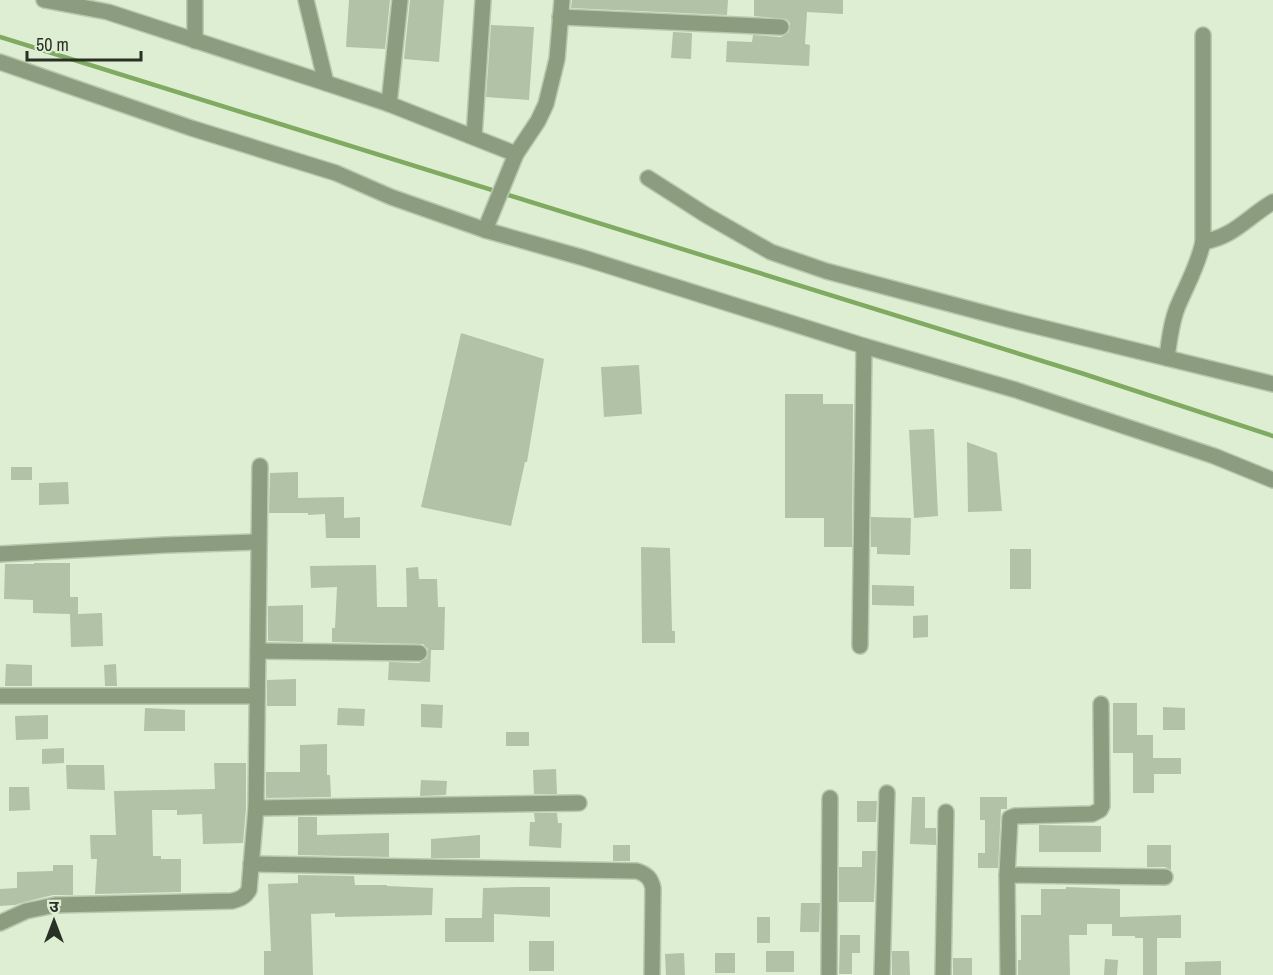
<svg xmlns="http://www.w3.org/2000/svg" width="1273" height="975" viewBox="0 0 1273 975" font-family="'Archivo Narrow','Noto Sans Devanagari',sans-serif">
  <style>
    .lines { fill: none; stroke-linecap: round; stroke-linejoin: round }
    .stream { stroke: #80aa61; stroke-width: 4.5 }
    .building { fill: #b1c2a6 }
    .minor-casing { stroke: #b9c8af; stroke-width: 18 }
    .minor { stroke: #8b9d7e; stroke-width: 15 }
  </style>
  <rect width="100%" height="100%" fill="#ddeed2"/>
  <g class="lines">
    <path class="stream" d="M0 37 1081 373 1273 436"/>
  </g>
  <g class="building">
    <path d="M349 0H390L385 49 346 47Z"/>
    <path d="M410 0H444L439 62 404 59Z"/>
    <path d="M572 0H728L727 15 571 8Z"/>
    <path d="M754 0H843V14L807 12 805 44 810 45 809 66 726 62 727 41 752 42 753 35 781 37 789 32 790 23 786 19 754 16Z"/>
    <path d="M491 25 534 27 529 100 486 97Z"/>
    <path d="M673 32 692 33 691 59 671 58Z"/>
    <path d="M461 333 544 359 527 462H525L511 526 421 507Z"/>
    <path d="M639 365 642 414 604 417 601 367Z"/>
    <path d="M785 394H823V404H853L852 547H824V518H785Z"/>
    <path d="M934 429 938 516 914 518 909 430Z"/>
    <path d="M967 442 997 453 1002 511 968 512Z"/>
    <rect x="11" y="467" width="21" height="13"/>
    <path d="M298 472V498L344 497V518L360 517V538H326L325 514 308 515V513H269L270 473Z"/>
    <path d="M68 482 69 504 39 505V483Z"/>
    <path d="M871 517 911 518 910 555 877 554V547H871Z"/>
    <path d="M641 547 670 548 672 631H675V643H642Z"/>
    <rect x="1010" y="549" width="21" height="40"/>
    <path d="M34 563H70V597H78V614L102 613 103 646 71 647 70 614 33 613V600L4 599 5 564H34Z"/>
    <path d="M376 565 377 607H407L406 568 418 567 419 579H437L438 607H445L444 650H431L430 682 388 680 389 662 419 663 427 658 428 649 423 644 332 642V628H335L337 587 311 588 310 566Z"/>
    <path d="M872 585 914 586V606L872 605Z"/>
    <path d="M303 605V642L268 641V606Z"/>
    <path d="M928 615V637L913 638V616Z"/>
    <path d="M6 664 32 665V686H5Z"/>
    <path d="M116 664 117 686H105L104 665Z"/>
    <path d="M296 679V706H267V680Z"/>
    <path d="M1113 703H1137V735H1153V758H1181V774H1154V793H1133V753H1113Z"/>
    <path d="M421 704 443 705 442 728 421 727Z"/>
    <path d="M1163 707 1185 708V730H1163Z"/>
    <path d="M145 708 185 710V731H144Z"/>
    <path d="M338 708 365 709 364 726 337 725Z"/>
    <path d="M48 715V739L16 740 15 716Z"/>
    <rect x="506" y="732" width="23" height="14"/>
    <path d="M327 744V775H330L331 797 266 798V772H300V745Z"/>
    <path d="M64 748V763L42 764V749Z"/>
    <path d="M214 763H246V808L243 843 203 844 202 814 177 815V810H152L153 856H161V859H181V892L95 894 97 859H91L90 835H116L114 791 215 789Z"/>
    <path d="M66 765H104L105 790 67 789Z"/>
    <path d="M556 769 557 794H534L533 770Z"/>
    <path d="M421 780 447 781 446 795 420 796Z"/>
    <path d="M9 787H29L30 810 9 811Z"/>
    <path d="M912 797H925V828H936V845L910 844Z"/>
    <path d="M980 797H1007V809H1001L998 868H978V853H985V820H980Z"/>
    <path d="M857 801H877L876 822H857Z"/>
    <path d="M534 813H557L558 823H562L561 848 529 846 530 822H535Z"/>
    <path d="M298 817H317V835L389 833V857L298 855Z"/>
    <path d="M1039 825 1101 826V852H1039Z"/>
    <path d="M480 835V858H431V839Z"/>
    <rect x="613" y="845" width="17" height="16"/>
    <path d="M1147 845H1171V870L1165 867H1147Z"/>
    <path d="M862 851H876L874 902H839V867H862Z"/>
    <path d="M53 865H73V895H53L24 902 15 905 0 906V889L17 888V872L53 871Z"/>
    <path d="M298 875 354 876 355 885H387V886L433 888 432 915 335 917V913L311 914 313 975H264V951H271L268 884 298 883Z"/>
    <path d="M518 887H550V917L494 914V942H445V918H482L483 888Z"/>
    <path d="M1066 887 1120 889V917L1181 915V938H1157V975H1143V938H1135V936H1112V924H1087V935H1069L1070 975H1018V960H1021V915H1041V889H1066Z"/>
    <path d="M801 903H820L819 932H800Z"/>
    <rect x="757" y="917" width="13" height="26"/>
    <path d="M840 935H860V953H852V974H839Z"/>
    <rect x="529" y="941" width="25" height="30"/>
    <rect x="766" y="951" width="28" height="21"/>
    <path d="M892 951H909L910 975H892Z"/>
    <path d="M684 953 685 975H666L665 954Z"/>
    <rect x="715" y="953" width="20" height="20"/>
    <rect x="953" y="958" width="19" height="17"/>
    <path d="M1105 959 1118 960 1117 975H1104Z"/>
    <path d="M1221 961V975H1185V962Z"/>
  </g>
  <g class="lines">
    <g class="minor-casing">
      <g id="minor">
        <path d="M44 0 108 12 326 83 389 104 516 154"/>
        <path d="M306 0 326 83"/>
        <path d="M560 17 781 27"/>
        <path d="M195 41V0"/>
        <path d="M0 62 191 128 336 173 391 197 485 230 584 258 864 346 1016 390 1214 456 1273 480"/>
        <path d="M389 104 400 0"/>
        <path d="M474 137 483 0"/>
        <path d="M648 178 706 215 771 252 826 271 1007 319 1273 384"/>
        <path d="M485 230 516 154 538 121 546 104 557 59 562 0"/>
        <path d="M1203 242C1235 236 1246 218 1273 202"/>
        <path d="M1167 358C1169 341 1171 324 1177 308 1186 286 1198 266 1203 242V35"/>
        <path d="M0 554 165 545 258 542"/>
        <path d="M860 646 864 346"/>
        <path d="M258 651 419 653"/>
        <path d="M0 696H257"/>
        <path d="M256 808 579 803"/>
        <path d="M251 864 637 871C646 874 651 878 653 888L652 975"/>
        <path d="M1007 875 1165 877"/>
        <path d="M0 923 26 911 55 905 232 901C240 899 245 897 249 890L256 808 260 466"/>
        <path d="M829 975 830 798"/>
        <path d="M882 975 887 793"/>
        <path d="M943 975 946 812"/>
        <path d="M1008 975 1007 875 1010 818 1015 816 1092 814 1100 810 1102 806 1101 704"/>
      </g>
    </g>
    <use href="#minor" class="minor"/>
  </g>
  <g transform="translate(54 921)" stroke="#ddeed2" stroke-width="4.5" paint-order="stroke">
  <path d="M0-4.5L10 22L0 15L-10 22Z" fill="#2a3025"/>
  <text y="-9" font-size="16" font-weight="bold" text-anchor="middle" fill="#2a3025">उ</text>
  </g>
  <path d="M27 51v9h114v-9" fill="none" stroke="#2a3025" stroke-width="3"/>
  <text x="36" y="51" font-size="18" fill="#2a3025" stroke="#ddeed2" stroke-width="4.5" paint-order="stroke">50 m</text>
</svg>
